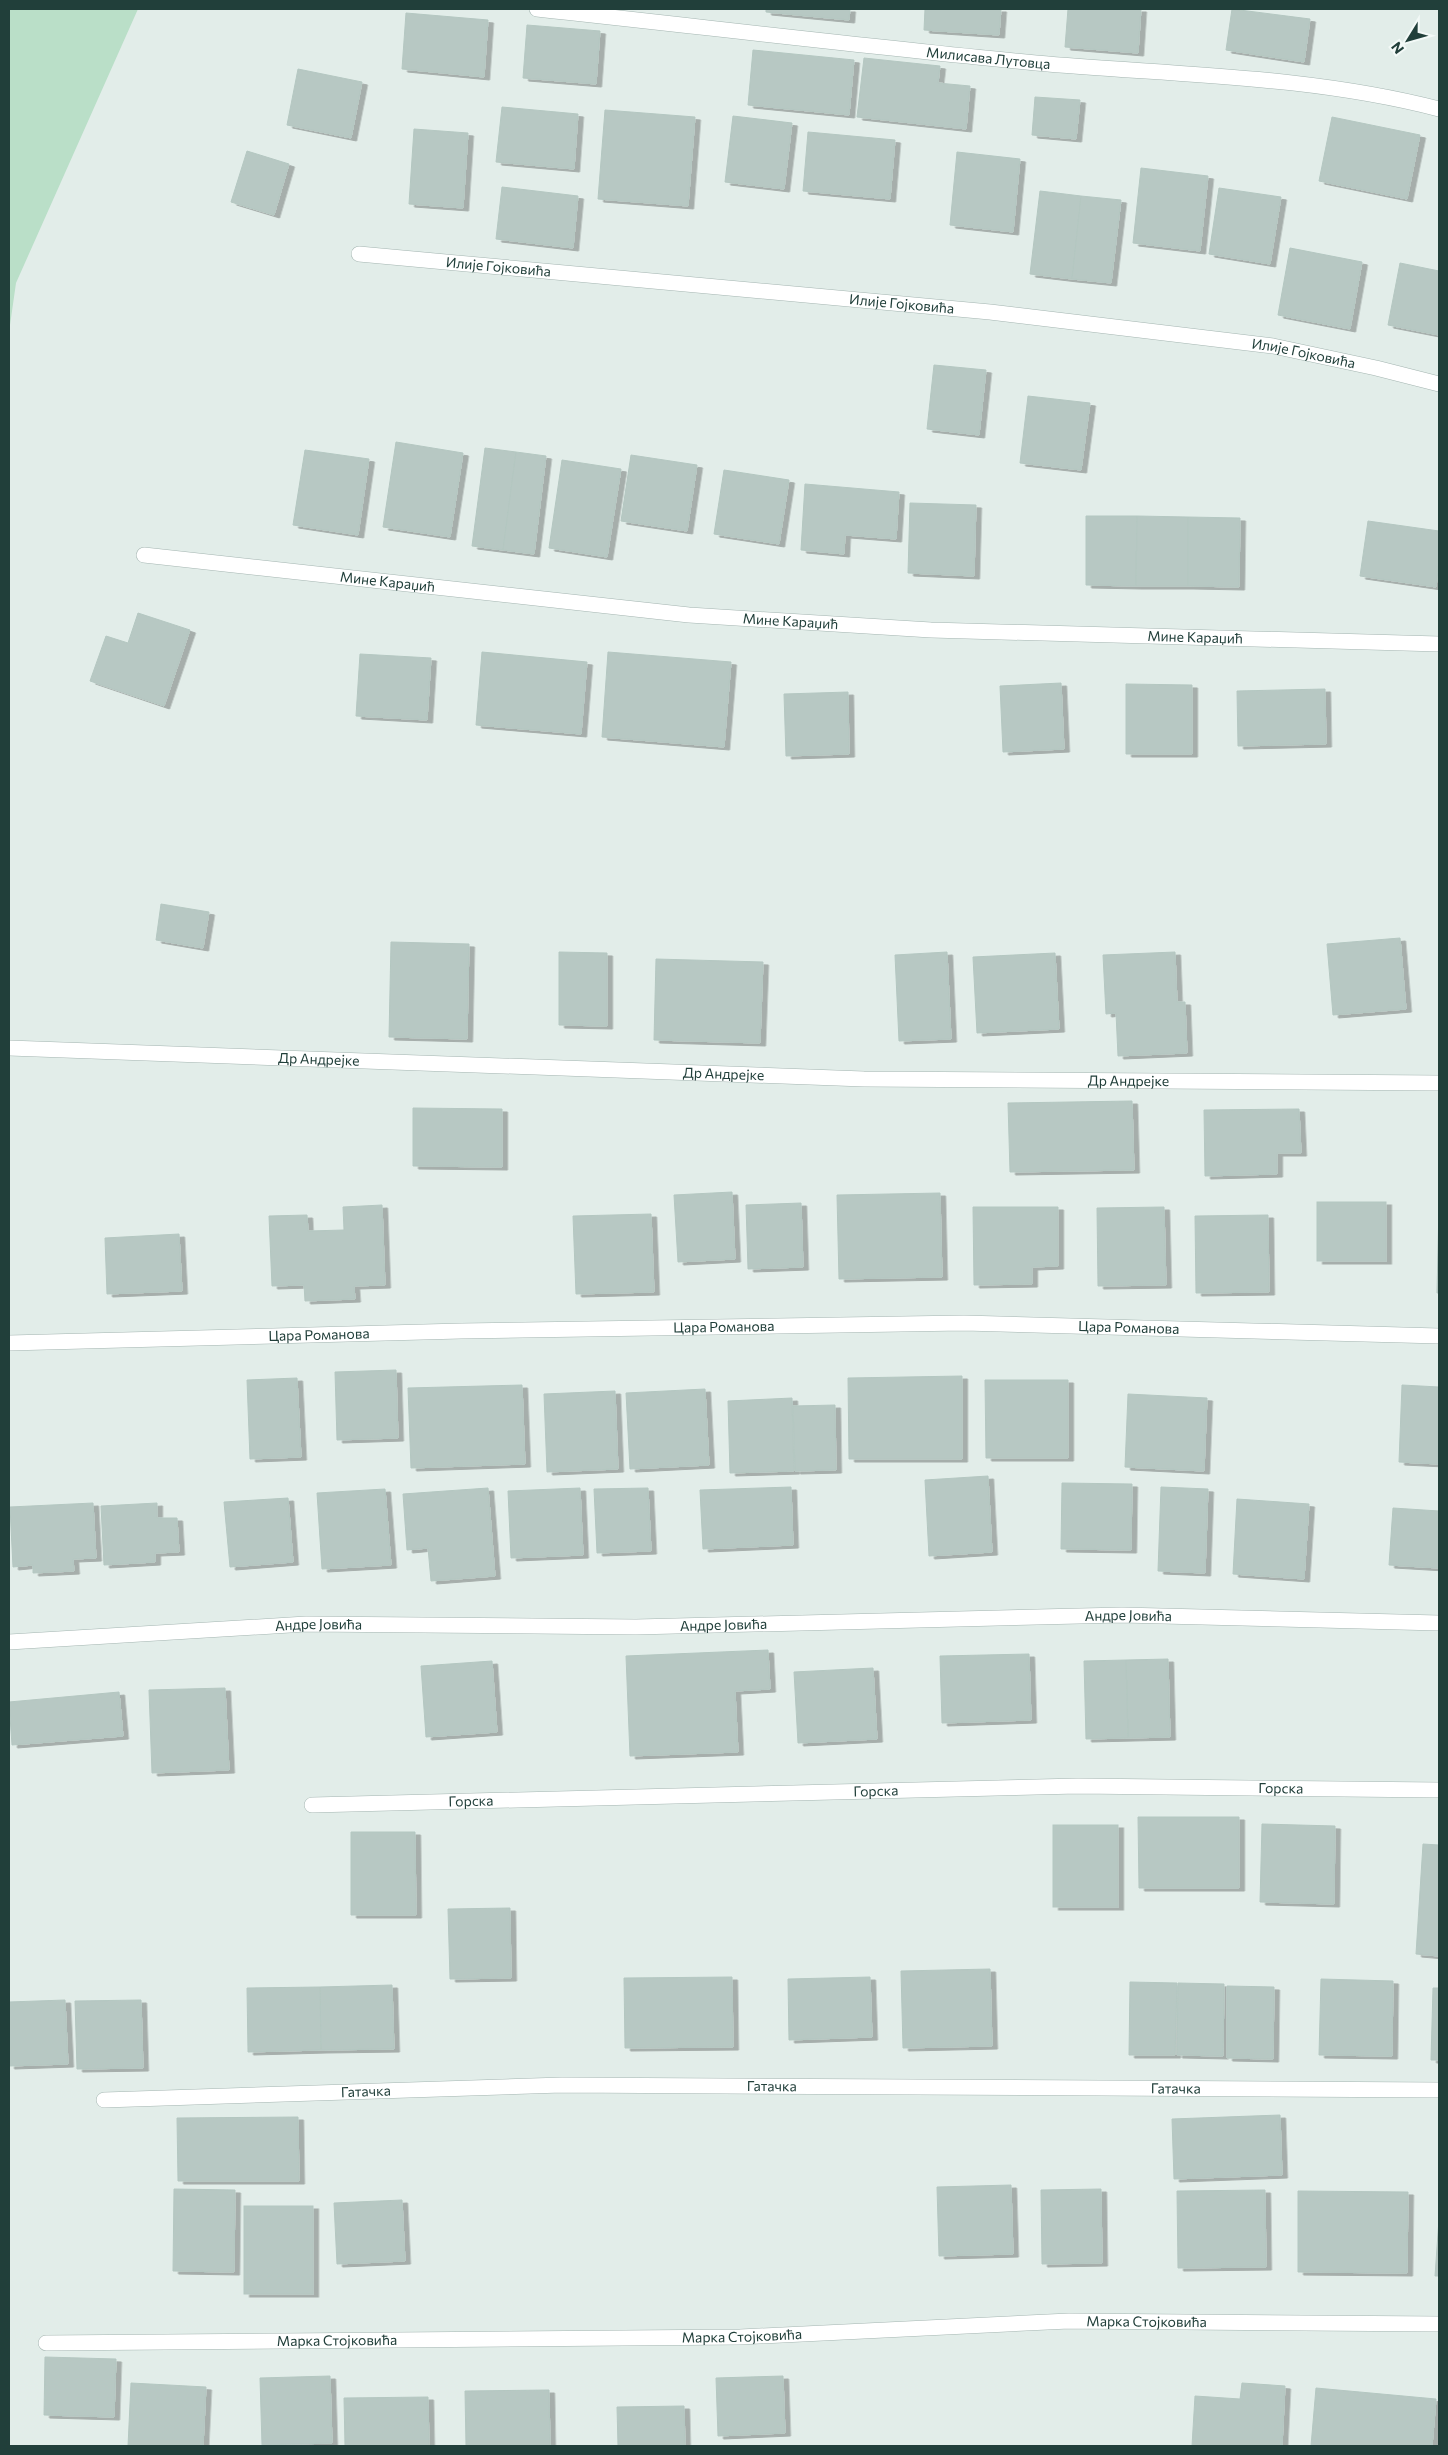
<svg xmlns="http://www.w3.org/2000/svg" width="1448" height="2455" viewBox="0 0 1448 2455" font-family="Commissioner,sans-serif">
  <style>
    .green { fill: #badfc8 }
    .building { fill: #b7c8c3; stroke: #b4c7c1; filter: url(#shadow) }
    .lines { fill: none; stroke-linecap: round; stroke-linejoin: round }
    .minor-casing { stroke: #a4b5b1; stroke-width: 16 }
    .minor { stroke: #fff; stroke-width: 15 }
    .labels { text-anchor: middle; stroke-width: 5; stroke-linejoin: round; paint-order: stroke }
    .street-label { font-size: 14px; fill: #213f3a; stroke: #f3f9f7 }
  </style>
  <defs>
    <filter id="shadow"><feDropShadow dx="5.5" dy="3" stdDeviation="0" flood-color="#0004"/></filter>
  </defs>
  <rect width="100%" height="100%" fill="#e2ede9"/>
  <path class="green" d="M9 9H138L16 283 9 332Z"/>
  <g class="building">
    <path d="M766 9H850L849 20 766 12Z"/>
    <path d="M925 9H1001L999 35 924 30Z"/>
    <path d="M1068 9H1141L1138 53 1065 47Z"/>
    <path d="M1232 9 1310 19 1304 62 1226 50Z"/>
    <path d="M406 13 488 20 484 77 402 69Z"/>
    <path d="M527 25 600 31 596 84 523 78Z"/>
    <path d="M753 50 854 60 849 115 748 105Z"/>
    <path d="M864 58 940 66 938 83 970 86 966 129 857 117Z"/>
    <path d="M298 69 362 82 351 138 287 125Z"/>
    <path d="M1035 97 1080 100 1076 139 1032 135Z"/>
    <path d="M502 107 578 114 574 169 496 162Z"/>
    <path d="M605 110 695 117 688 206 598 199Z"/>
    <path d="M733 116 792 123 784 189 725 182Z"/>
    <path d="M1332 117 1420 135 1407 199 1319 181Z"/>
    <path d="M414 129 468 133 463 208 409 204Z"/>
    <path d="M808 132 895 140 890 199 803 191Z"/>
    <path d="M247 151 289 164 274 215 231 202Z"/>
    <path d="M957 152 1020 159 1013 232 950 225Z"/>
    <path d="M1141 168 1208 176 1200 251 1133 243Z"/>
    <path d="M502 187 578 196 573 248 496 239Z"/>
    <path d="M1219 188 1281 197 1270 264 1209 254Z"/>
    <path d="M1040 191 1081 196 1072 279 1030 274Z"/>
    <path d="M1081 196 1121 200 1111 283 1072 279Z"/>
    <path d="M1290 248 1362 262 1350 329 1278 315Z"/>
    <path d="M1400 263 1439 271V335L1388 325Z"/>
    <path d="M934 365 986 370 979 435 927 429Z"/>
    <path d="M1028 396 1090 403 1081 470 1020 463Z"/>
    <path d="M396 442 463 453 450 537 383 527Z"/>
    <path d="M485 448 516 452 503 550 472 546Z"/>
    <path d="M305 450 369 459 358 535 293 525Z"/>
    <path d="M516 452 546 456 534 554 503 550Z"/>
    <path d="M631 455 697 465 687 531 621 521Z"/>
    <path d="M562 460 621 469 607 557 549 548Z"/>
    <path d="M724 470 789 480 779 544 714 534Z"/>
    <path d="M805 484 899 492 896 539 845 535 844 554 801 550Z"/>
    <path d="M910 503 976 505 974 576 908 573Z"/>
    <path d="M1086 516H1137L1136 586 1086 585Z"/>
    <path d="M1137 516 1188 517V586H1136Z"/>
    <path d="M1188 517 1240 518 1239 587 1188 586Z"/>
    <path d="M1368 521 1439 531V562L1436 587 1360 576Z"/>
    <path d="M138 613 190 630 164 706 90 681 106 636 128 643Z"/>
    <path d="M482 652 587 662 581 734 476 725Z"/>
    <path d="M608 652 731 662 724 747 602 737Z"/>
    <path d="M360 654 431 658 427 720 356 716Z"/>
    <path d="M1061 683 1064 749 1003 752 1000 686Z"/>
    <path d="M1126 684 1192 685V754H1126Z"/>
    <path d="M1325 689 1326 744 1238 746 1237 691Z"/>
    <path d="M848 692 849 754 786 756 784 694Z"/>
    <path d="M161 904 209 912 203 948 156 940Z"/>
    <path d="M1400 938 1406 1009 1333 1015 1327 944Z"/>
    <path d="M391 942 469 944 467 1039 389 1037Z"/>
    <path d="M559 952 607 953V1026L559 1025Z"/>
    <path d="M947 952 951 1039 899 1041 895 955Z"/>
    <path d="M1175 952 1177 1002H1185L1187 1053 1118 1056 1116 1013 1106 1014 1103 955Z"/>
    <path d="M1055 953 1059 1029 977 1033 973 957Z"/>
    <path d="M656 959 763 962 760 1043 654 1040Z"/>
    <path d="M1132 1101 1134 1170 1010 1172 1008 1103Z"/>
    <path d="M413 1108 502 1109V1167L413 1166Z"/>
    <path d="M1299 1109 1301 1153H1277V1174L1205 1176 1204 1110Z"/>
    <path d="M732 1192 735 1259 678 1262 674 1195Z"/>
    <path d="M940 1193 942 1277 839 1279 837 1195Z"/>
    <rect x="1317" y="1202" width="69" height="59"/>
    <path d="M801 1203 803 1267 748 1269 746 1205Z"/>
    <path d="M382 1205 385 1285 354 1286 355 1299 305 1301 304 1285 272 1286 269 1216 307 1215 308 1231 344 1230 343 1207Z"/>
    <path d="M1439 1206V1293H1437Z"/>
    <path d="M973 1207H1058V1266L1032 1267V1284L974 1285Z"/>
    <path d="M1164 1207 1166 1285 1098 1286 1097 1208Z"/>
    <path d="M651 1214 654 1292 576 1294 573 1216Z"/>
    <path d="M1268 1215 1269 1292 1196 1293 1195 1216Z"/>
    <path d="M179 1234 182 1291 107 1294 105 1238Z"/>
    <path d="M396 1370 398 1438 337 1440 335 1372Z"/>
    <path d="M962 1376V1459H849L848 1378Z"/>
    <path d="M297 1378 301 1457 250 1459 247 1380Z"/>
    <path d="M985 1380H1068V1458H986Z"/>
    <path d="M522 1385 525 1464 411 1468 408 1388Z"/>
    <path d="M1402 1385 1439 1387V1464L1399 1462Z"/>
    <path d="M705 1389 709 1465 630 1469 626 1393Z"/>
    <path d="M615 1391 618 1469 547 1472 544 1394Z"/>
    <path d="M1128 1394 1207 1398 1204 1471 1125 1467Z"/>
    <path d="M792 1398 794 1471 730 1473 728 1401Z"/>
    <path d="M835 1405 836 1470 795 1471 793 1406Z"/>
    <path d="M988 1476 992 1552 929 1556 925 1480Z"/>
    <path d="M1062 1483 1132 1484 1131 1550 1061 1549Z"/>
    <path d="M791 1487 793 1545 703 1549 700 1490Z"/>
    <path d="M1161 1487 1208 1489 1205 1573 1158 1571Z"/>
    <path d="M488 1488 495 1576 431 1581 428 1548 407 1550 403 1494Z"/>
    <path d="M580 1488 583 1555 511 1558 508 1491Z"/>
    <path d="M648 1488 651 1551 597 1553 594 1489Z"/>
    <path d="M385 1489 391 1565 322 1569 317 1493Z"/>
    <path d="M288 1498 293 1562 230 1567 224 1502Z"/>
    <path d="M1237 1499 1309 1504 1304 1579 1233 1574Z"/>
    <path d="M93 1503 96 1558 73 1559 74 1571 33 1573V1565L13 1567 10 1507Z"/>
    <path d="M157 1503V1518H177L179 1552 155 1553V1562L104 1565 101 1506Z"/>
    <path d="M1393 1508 1439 1511V1568L1389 1565Z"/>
    <path d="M768 1650 770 1689 735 1691 738 1752 630 1756 626 1656Z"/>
    <path d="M1029 1654 1031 1720 942 1723 940 1656Z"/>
    <path d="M1168 1659 1170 1737 1128 1738 1126 1660Z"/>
    <path d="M1126 1660 1128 1738 1086 1739 1084 1661Z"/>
    <path d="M492 1661 497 1732 426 1737 421 1666Z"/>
    <path d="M873 1668 877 1739 798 1743 794 1672Z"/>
    <path d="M225 1688 229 1770 152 1773 149 1690Z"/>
    <path d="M119 1692 123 1736 12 1745 9 1702Z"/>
    <path d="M1138 1817H1239V1888H1139Z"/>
    <path d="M1262 1824 1335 1826 1334 1904 1260 1902Z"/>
    <rect x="1053" y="1825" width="65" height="82"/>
    <path d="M351 1832H415L416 1915H351Z"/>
    <path d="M1423 1844 1439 1845V1956L1416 1954Z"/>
    <path d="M510 1908 511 1978 450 1979 448 1909Z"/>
    <path d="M990 1969 992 2046 903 2048 901 1971Z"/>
    <path d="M732 1977 733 2047 625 2048 624 1978Z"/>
    <path d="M870 1977 872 2037 789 2040 788 1979Z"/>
    <path d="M1321 1979 1393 1981 1392 2056 1319 2055Z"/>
    <path d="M1130 1982 1177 1983 1175 2055H1129Z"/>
    <path d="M1178 1983 1224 1984 1223 2056 1177 2055Z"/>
    <path d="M392 1985 394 2049 321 2050 320 1987Z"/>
    <path d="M1227 1986 1274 1987 1273 2059 1227 2058Z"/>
    <path d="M320 1987 321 2050 248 2052 247 1988Z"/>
    <path d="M1433 1988H1439V2060H1431Z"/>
    <path d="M65 2000 68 2064 9 2066V2002Z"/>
    <path d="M141 2000 143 2068 77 2069 75 2001Z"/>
    <path d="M1280 2115 1282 2175 1174 2179 1172 2119Z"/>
    <path d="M298 2117 299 2181H178L177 2118Z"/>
    <path d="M1011 2185 1013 2254 939 2256 937 2187Z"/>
    <path d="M174 2189 235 2190 234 2272 173 2271Z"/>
    <path d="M1101 2189 1102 2263 1042 2264 1041 2190Z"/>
    <path d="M1265 2190 1266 2267 1178 2268 1177 2191Z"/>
    <path d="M1298 2191 1408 2192 1407 2273 1298 2272Z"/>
    <path d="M402 2200 405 2261 337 2264 334 2203Z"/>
    <rect x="244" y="2206" width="69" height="88"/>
    <path d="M1439 2219V2276H1435Z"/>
    <path d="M45 2357 116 2359 114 2417 44 2415Z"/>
    <path d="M330 2376 332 2443 262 2445 260 2378Z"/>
    <path d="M783 2376 785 2433 718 2436 716 2378Z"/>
    <path d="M131 2383 206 2387 203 2446H128Z"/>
    <path d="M1242 2383 1285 2386 1282 2446H1192L1195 2396 1240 2399Z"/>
    <path d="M1316 2388 1436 2399 1432 2446H1311Z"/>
    <path d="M549 2390 550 2446H466L465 2391Z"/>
    <path d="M428 2397 429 2446H345L344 2398Z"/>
    <path d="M684 2406 685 2446H618L617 2407Z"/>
  </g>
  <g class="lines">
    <g class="minor-casing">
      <g id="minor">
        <path id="s1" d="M537 9C704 27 870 47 1036 63 1171 75 1308 75 1439 109"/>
        <path id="s2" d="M359 254 990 312 1273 346 1376 368 1439 384"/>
        <path id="s3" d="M144 555 689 615 931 630 1439 644"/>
        <path id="s4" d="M9 1048 864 1079 1439 1083"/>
        <path id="s5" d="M9 1343 461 1331 964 1323 1439 1336"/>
        <path id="s6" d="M9 1642 306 1624 636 1627 1122 1615 1439 1623"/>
        <path id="s7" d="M312 1805 1078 1786 1439 1790"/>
        <path id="s8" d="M104 2100 562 2085 1439 2090"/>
        <path id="s9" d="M46 2343 740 2337 1069 2321 1439 2324"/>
      </g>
    </g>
    <use href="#minor" class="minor"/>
  </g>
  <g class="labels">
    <g class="street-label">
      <text dy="5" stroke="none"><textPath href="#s1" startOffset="454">Милисава Лутовца</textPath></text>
      <text dy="5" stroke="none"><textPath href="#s2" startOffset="140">Илије Гојковића</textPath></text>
      <text dy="5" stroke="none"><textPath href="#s2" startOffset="545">Илије Гојковића</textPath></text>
      <text dy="5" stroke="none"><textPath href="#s2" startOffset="950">Илије Гојковића</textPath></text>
      <text dy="5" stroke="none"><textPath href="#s3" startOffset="245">Мине Караџић</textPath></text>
      <text dy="5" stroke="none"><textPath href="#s3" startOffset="650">Мине Караџић</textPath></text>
      <text dy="5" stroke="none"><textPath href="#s3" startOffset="1055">Мине Караџић</textPath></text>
      <text dy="5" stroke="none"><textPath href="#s4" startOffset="310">Др Андрејке</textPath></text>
      <text dy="5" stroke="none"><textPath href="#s4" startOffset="715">Др Андрејке</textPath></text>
      <text dy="5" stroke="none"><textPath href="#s4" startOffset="1120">Др Андрејке</textPath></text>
      <text dy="5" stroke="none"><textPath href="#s5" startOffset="715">Цара Романова</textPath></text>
      <text dy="5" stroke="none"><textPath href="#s5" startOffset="1120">Цара Романова</textPath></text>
      <text dy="5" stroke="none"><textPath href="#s5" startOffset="310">Цара Романова</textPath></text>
      <text dy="5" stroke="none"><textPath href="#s6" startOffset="1120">Андре Јовића</textPath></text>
      <text dy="5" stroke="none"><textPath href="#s6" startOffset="715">Андре Јовића</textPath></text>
      <text dy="5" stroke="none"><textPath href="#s6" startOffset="310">Андре Јовића</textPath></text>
      <text dy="5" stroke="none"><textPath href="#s7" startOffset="969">Горска</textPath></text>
      <text dy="5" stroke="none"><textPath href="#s7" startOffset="564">Горска</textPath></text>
      <text dy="5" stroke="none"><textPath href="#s7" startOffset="159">Горска</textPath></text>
      <text dy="5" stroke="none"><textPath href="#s8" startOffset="668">Гатачка</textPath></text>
      <text dy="5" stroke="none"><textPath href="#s8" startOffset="1072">Гатачка</textPath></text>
      <text dy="5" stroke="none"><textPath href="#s8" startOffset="262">Гатачка</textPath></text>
      <text dy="5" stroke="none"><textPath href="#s9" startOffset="1101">Марка Стојковића</textPath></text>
      <text dy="5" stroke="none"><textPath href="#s9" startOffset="696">Марка Стојковића</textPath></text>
      <text dy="5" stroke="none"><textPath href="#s9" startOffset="291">Марка Стојковића</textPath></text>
    </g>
  </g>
  <rect width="1448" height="2455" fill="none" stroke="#213f3a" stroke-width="20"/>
  <g transform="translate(1408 40) rotate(233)" stroke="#f3f9f7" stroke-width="4" paint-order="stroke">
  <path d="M0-4L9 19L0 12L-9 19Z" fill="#213f3a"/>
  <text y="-8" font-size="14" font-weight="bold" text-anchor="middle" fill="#213f3a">N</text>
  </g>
</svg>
